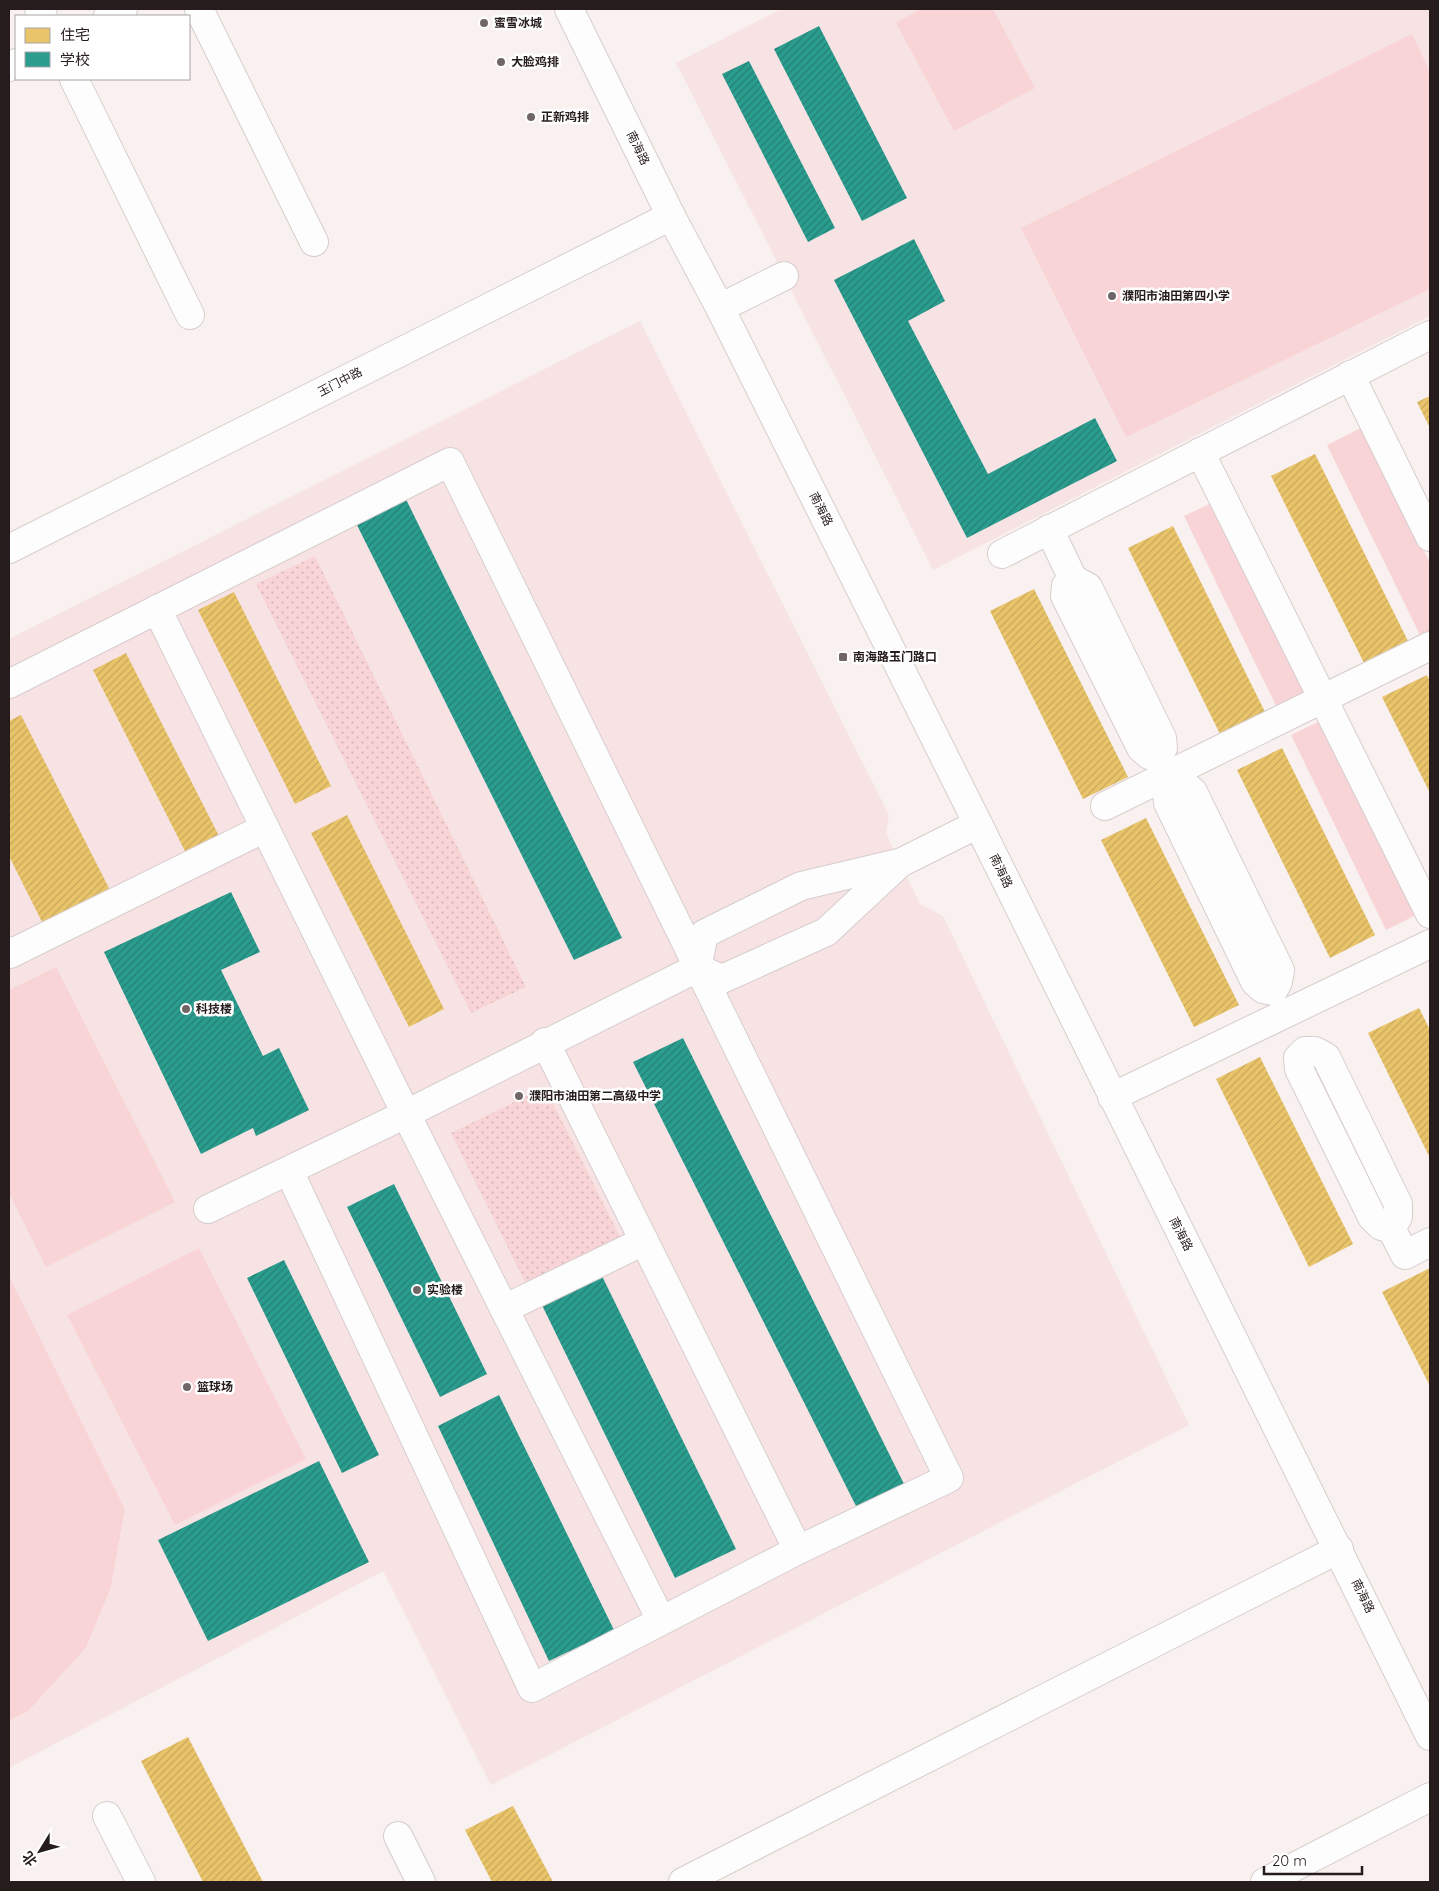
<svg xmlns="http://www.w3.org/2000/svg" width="1439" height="1891" viewBox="0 0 1439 1891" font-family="Quicksand,'Noto Sans SC',sans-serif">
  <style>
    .built { fill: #f8e3e4 }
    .grass { fill: #f8d4d6 }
    .garden { fill: url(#garden-dots) }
    .homes { fill: url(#homes-hatch) }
    .schools { fill: url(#schools-hatch) }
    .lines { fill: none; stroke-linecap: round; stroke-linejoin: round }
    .minor-casing { stroke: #d7cdcd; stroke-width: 30 }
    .minor { stroke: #fefdfd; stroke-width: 28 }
    .poi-dot { fill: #706666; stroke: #fff; stroke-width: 2 }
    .labels { text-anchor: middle; stroke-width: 5; stroke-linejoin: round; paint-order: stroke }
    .poi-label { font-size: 12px; font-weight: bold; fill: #261c1c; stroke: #fff; text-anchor: start }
    .street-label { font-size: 12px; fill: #261c1c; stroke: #fff }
  </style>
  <defs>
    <pattern id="garden-dots" width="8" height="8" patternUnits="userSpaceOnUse" patternTransform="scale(1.25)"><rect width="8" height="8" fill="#f8d4d6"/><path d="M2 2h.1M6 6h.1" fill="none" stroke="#d4b5b7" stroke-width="1.8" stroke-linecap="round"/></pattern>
    <pattern id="homes-hatch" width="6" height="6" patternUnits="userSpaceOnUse" patternTransform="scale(1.25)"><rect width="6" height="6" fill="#e9c46a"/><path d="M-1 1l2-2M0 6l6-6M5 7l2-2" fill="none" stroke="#c8a85b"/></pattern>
    <pattern id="schools-hatch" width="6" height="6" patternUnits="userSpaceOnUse" patternTransform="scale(1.25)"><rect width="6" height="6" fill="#2a9d8f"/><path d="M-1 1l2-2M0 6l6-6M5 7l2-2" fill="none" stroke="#247f74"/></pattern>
  </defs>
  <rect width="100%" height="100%" fill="#f9f0f0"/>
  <g class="built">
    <path d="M781 9H1430V316L933 570 676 63Z"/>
    <path d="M640 321 889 815 886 833 920 904 943 916 1189 1425 491 1785 383 1571 9 1768V1721L28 1711 86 1648 111 1587 125 1509 9 1276V639Z"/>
  </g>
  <g class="grass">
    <path d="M921 9H993L1035 88 954 131 896 23Z"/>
    <path d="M1412 34 1430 72V289L1126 437 1021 228Z"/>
    <path d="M1363 427 1430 563V633L1421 637 1327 445Z"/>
    <path d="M1218 500 1311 691 1277 708 1184 516Z"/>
    <path d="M1326 718 1420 913 1386 930 1291 735Z"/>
    <path d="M56 967 175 1202 46 1267 9 1193V990Z"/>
    <path d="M199 1248 306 1459 175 1525 67 1315Z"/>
    <path d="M9 1276 125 1509 111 1587 86 1648 28 1711 9 1721Z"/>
  </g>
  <g class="garden">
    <path d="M315 556 526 987 471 1013 256 584Z"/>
    <path d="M545 1087 620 1237 526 1284 451 1133Z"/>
  </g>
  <g class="homes">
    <path d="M1430 396V428L1417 402Z"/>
    <path d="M1315 454 1408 641 1364 663 1271 476Z"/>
    <path d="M1173 526 1266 714 1221 736 1128 548Z"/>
    <path d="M1034 589 1128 777 1083 799 990 611Z"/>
    <path d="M234 592 331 786 295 804 198 610Z"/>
    <path d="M126 653 221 840 188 857 93 670Z"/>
    <path d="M1427 675 1430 682V793L1382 697Z"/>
    <path d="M21 715 113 896 46 930 9 856V721Z"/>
    <path d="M1282 748 1375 935 1330 958 1237 770Z"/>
    <path d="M347 815 444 1009 409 1027 311 833Z"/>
    <path d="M1146 818 1239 1005 1194 1027 1101 840Z"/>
    <path d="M1419 1008 1430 1030V1158L1368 1033Z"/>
    <path d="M1260 1057 1353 1244 1309 1267 1216 1079Z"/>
    <path d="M1430 1268V1386L1382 1292Z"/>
    <path d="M188 1737 263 1882H203L141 1761Z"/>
    <path d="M513 1806 553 1882H492L465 1830Z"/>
  </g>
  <g class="schools">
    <path d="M819 26 907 198 862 221 774 49Z"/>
    <path d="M749 61 835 228 808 242 722 74Z"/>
    <path d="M914 239 945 301 908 321 988 474 1095 418 1117 461 967 538 834 280Z"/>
    <path d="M397 481 622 938 574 960 347 505Z"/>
    <path d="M231 892 260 952 221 970 263 1056 279 1048 309 1110 256 1136 253 1128 201 1154 104 952Z"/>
    <path d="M683 1038 909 1494 861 1516 633 1062Z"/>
    <path d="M394 1184 487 1374 440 1397 347 1207Z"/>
    <path d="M284 1260 379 1455 342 1473 247 1278Z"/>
    <path d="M600 1272 736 1549 675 1578 540 1301Z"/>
    <path d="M499 1395 614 1630 549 1661 438 1426Z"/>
    <path d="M319 1461 369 1562 208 1641 158 1540Z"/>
  </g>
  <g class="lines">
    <g class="minor-casing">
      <g id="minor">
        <path d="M39 9 43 16"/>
        <path d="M199 9 314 242"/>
        <path d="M569 9 671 216 720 308 978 824 1430 1736"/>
        <path d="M108 16 123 9"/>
        <path d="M9 67 16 63"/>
        <path d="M74 79 190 315"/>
        <path d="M720 308 784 276"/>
        <path d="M1350 375 1430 537"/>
        <path d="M1200 452 1430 914"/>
        <path d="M1049 529 1073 579"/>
        <path d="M9 549 671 216"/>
        <path d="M1002 554 1430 335"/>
        <path d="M1073 579 1088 587 1162 738 1163 748 1158 757 1149 755 1141 748 1065 596 1066 586Z"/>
        <path d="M157 609 406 1114 661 1620"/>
        <path d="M9 684 450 462 949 1478 798 1550 532 1688 289 1171"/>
        <path d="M1173 783 1184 784 1193 792 1280 970 1278 982 1273 991 1263 989 1255 982 1168 803 1167 793Z"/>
        <path d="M1105 806 1430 646"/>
        <path d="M9 951 10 954 265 828"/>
        <path d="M697 968 704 934 801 886 898 863"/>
        <path d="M545 1042 798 1550"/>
        <path d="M1305 1051H1315L1326 1057 1398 1204V1217L1391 1228 1381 1226 1372 1217 1299 1069 1298 1058Z"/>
        <path d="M1112 1097 1430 944"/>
        <path d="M208 1209 406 1114 697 968 722 979 826 932 900 863 978 824"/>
        <path d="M1391 1228 1405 1255 1430 1242"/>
        <path d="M504 1309 644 1241"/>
        <path d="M107 1816 141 1882"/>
        <path d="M398 1836 421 1882"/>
        <path d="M683 1882 1339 1549"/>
        <path d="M1265 1882 1430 1797"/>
      </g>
    </g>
    <use href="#minor" class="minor"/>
  </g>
  <g class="poi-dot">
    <circle cx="484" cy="23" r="5"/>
    <circle cx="501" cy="62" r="5"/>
    <circle cx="531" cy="117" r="5"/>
    <circle cx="1112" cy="296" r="5"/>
    <rect x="838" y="652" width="10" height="10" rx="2.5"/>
    <circle cx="186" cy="1009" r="5"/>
    <circle cx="519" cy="1096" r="5"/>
    <circle cx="417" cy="1290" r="5"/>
    <circle cx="187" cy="1387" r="5"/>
  </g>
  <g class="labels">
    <g class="poi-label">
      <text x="494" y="27">蜜雪冰城</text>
      <text x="511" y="66">大脸鸡排</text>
      <text x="541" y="121">正新鸡排</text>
      <text x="1122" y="300">濮阳市油田第四小学</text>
      <text x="853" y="661">南海路玉门路口</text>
      <text x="196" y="1013">科技楼</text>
      <text x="529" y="1100">濮阳市油田第二高级中学</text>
      <text x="427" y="1294">实验楼</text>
      <text x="197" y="1391">篮球场</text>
    </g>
    <g class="street-label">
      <text transform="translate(638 148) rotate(64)" y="4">南海路</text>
      <text transform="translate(340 382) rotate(-27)" y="4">玉门中路</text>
      <text transform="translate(821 509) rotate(63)" y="4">南海路</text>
      <text transform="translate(1001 871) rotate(64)" y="4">南海路</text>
      <text transform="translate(1181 1234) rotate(63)" y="4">南海路</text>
      <text transform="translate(1363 1596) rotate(64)" y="4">南海路</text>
    </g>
  </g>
  <rect width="1439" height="1891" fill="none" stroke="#261c1c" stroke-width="20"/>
  <rect x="15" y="15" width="175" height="65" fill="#ffffff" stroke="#a8a4a4"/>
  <rect x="25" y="28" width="25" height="15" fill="#e9c46a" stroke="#a8a4a4"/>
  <text x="60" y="40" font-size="15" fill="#261c1c">住宅</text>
  <rect x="25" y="52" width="25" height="15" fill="#2a9d8f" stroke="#a8a4a4"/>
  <text x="60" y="65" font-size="15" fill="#261c1c">学校</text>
  <g transform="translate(40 1851) rotate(233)" stroke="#ffffff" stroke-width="4" paint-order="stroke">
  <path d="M0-4L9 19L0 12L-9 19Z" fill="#261c1c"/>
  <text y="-8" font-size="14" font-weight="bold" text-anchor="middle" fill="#261c1c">北</text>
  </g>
  <path d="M1264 1866v8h98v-8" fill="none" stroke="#261c1c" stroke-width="2.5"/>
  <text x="1272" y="1866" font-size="15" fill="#261c1c" stroke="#ffffff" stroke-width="4" paint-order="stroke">20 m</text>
</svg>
